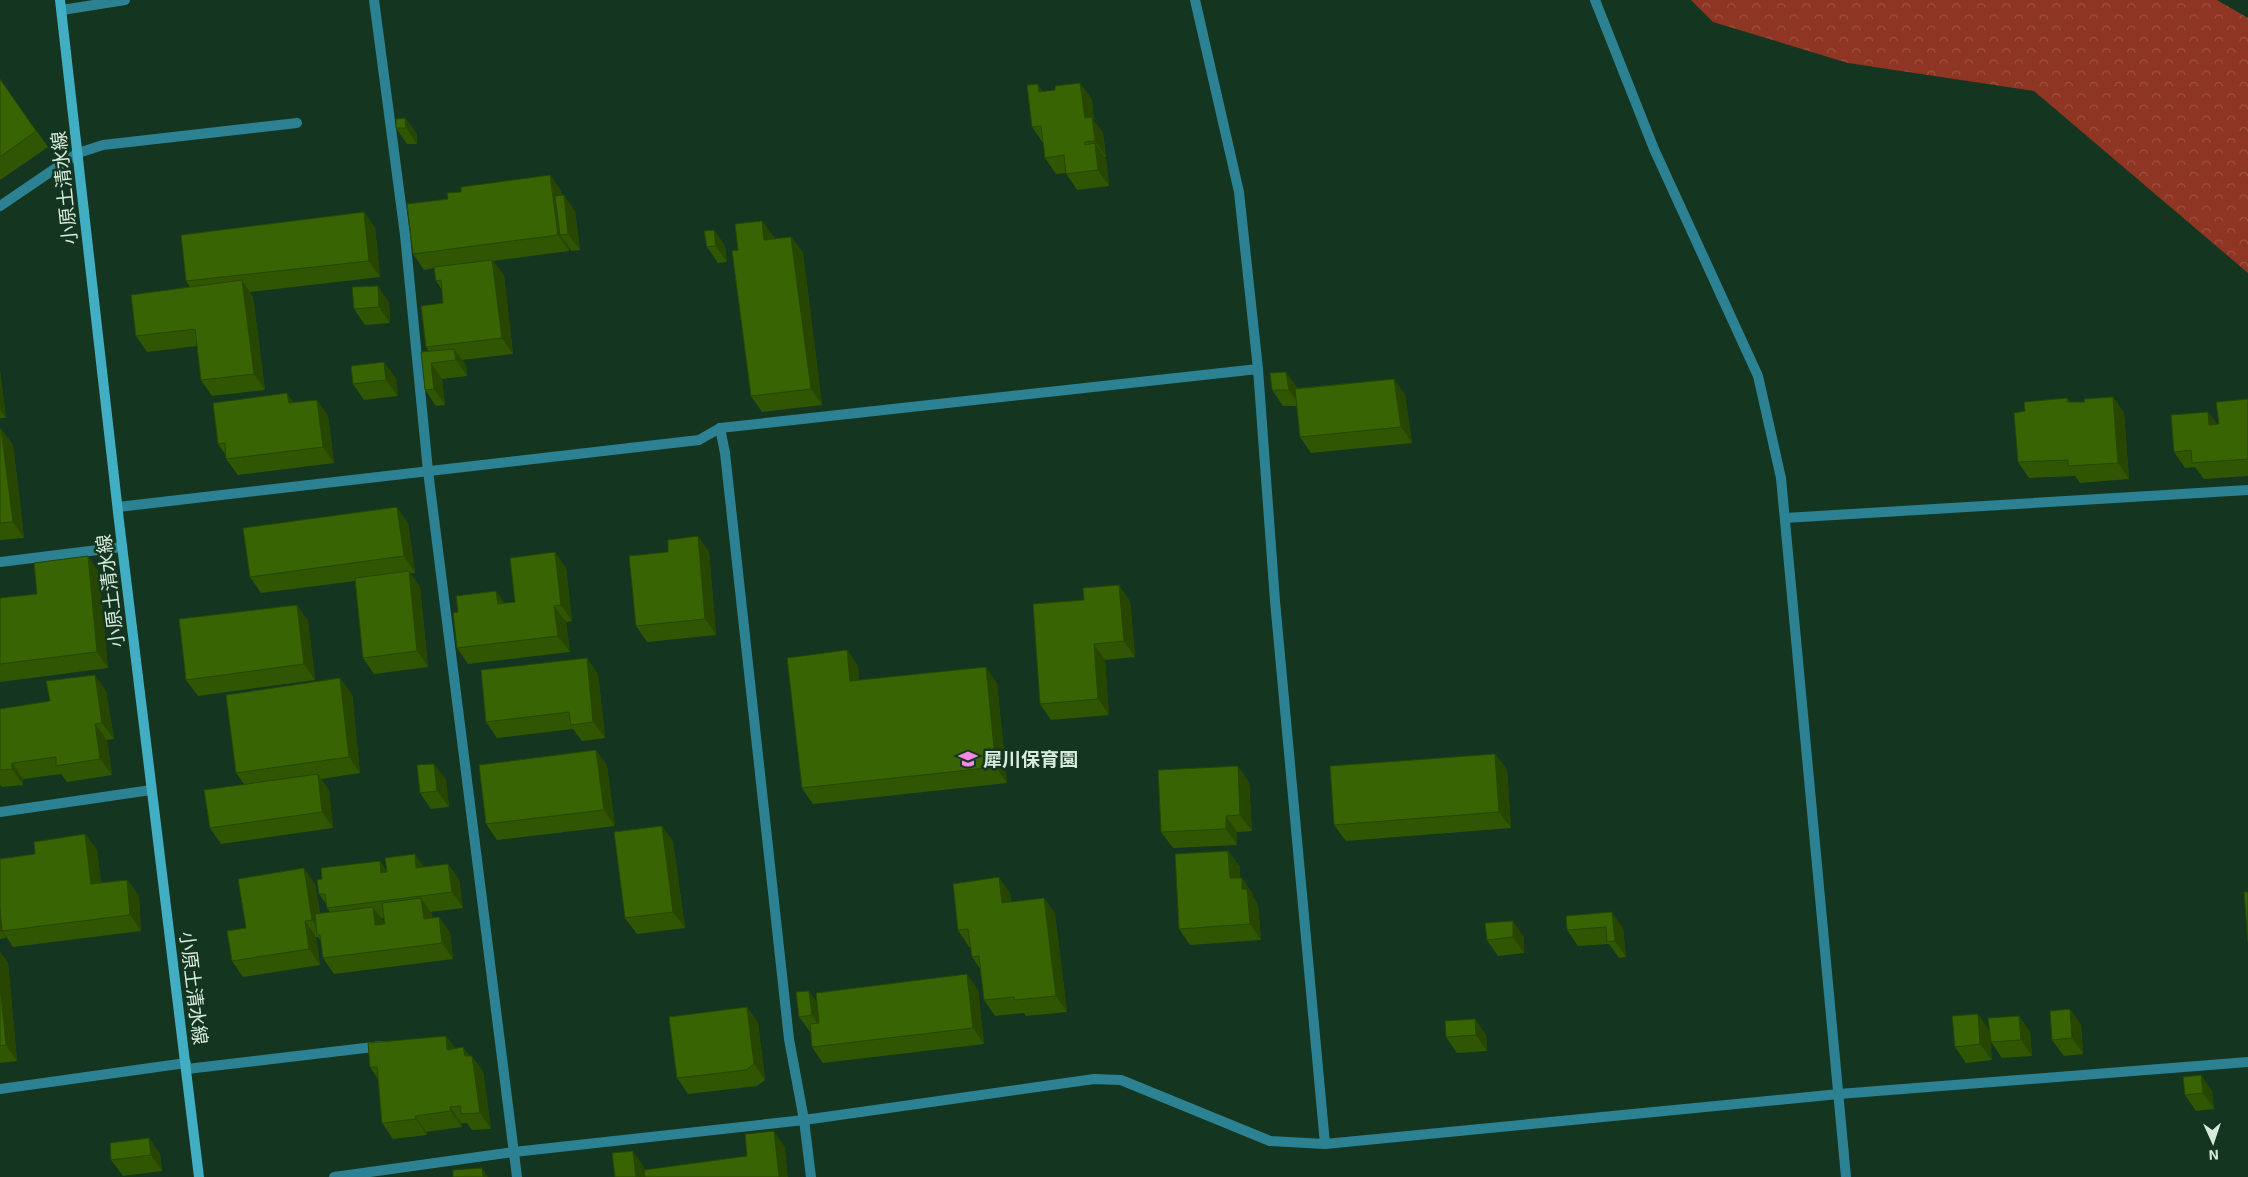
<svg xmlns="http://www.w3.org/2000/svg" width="2248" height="1177" viewBox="0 0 2248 1177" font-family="'Exo 2','Noto Sans JP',sans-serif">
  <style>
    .forest { fill: url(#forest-crowns) }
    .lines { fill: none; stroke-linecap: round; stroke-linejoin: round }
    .service { stroke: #2c8293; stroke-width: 10 }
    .minor { stroke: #2c8293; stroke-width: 10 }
    .secondary { stroke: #42aec3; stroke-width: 10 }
    .wall { fill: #305603; fill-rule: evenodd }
    .shaded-wall { fill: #274602 }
    .building { fill: #386403; stroke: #274602 }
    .labels { text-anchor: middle; stroke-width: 5; stroke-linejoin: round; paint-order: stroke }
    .street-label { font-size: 19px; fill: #d8eadc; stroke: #143520 }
    .poi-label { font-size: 19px; font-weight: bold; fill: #d8eadc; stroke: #143520; text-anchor: start }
  </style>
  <defs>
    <pattern id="forest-crowns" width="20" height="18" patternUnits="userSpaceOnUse" patternTransform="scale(1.25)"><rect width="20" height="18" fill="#8f3523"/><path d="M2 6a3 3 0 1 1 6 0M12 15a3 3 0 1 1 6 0" fill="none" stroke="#9e5242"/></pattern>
  </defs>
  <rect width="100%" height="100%" fill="#143520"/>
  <path class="forest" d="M1691 0H2217L2248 18V273L2034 91 1848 63 1713 22Z"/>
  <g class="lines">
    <g class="service">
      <path d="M62 10 125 0"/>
      <path d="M78 153 103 145 297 123"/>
      <path d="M804 1120 811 1177"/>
    </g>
    <g class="minor">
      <path d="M374 0 405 235 428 471 517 1177"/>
      <path d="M1195 0 1239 192 1258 369 1275 601 1325 1144"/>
      <path d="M1595 0 1654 149 1758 376 1781 478 1846 1177"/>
      <path d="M0 206 78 153"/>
      <path d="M720 428 725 453 789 1039 804 1120"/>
      <path d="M118 507 699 440 720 428 1258 369"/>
      <path d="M1785 518 2248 490"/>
      <path d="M0 562 122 547"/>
      <path d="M0 812 151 790"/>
      <path d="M187 1069 382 1046"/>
      <path d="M0 1089 186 1063"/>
      <path d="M334 1177 514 1152 804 1120 1094 1079 1121 1080 1270 1141 1325 1144 1839 1094 2248 1062"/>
    </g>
    <path class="secondary" d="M60 0 119 521 199 1177"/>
  </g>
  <g class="wall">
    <path d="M0 79 48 147 0 180Z"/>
    <path d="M1043 91 1092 99 1094 121 1103 133 1106 157H1104L1106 159 1109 186 1077 190 1066 173 1056 174 1045 158 1043 143 1032 127Z"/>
    <path d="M405 118 417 134V144H407L396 128Z"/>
    <path d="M550 175 561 191 562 196 575 211 580 250 571 251 569 247V251L493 261 504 276 513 354 462 360 466 365 467 376 442 379 445 405 436 406 425 390 429 352 426 347 443 303 442 290 436 281 434 268 424 270 413 254 448 199 461 192Z"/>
    <path d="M364 212 375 228 380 277 249 292 253 297 265 390 212 396 201 380 197 346 147 352 136 336 190 287 186 281Z"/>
    <path d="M762 221 774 237V239L791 237 803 253 822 405 762 412 751 396 738 250Z"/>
    <path d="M714 230 725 246 727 262 718 263 707 247Z"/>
    <path d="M389 302 390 323 365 325 354 309Z"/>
    <path d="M0 371 6 418H0Z"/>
    <path d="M1286 372 1297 388 1394 379 1405 395 1412 443 1311 453 1300 437 1297 406H1283L1272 390Z"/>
    <path d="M396 378 398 396 364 400 353 384Z"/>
    <path d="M2113 397 2124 413 2129 479 2080 483 2075 476 2029 478 2018 462 2025 411 2067 398 2070 402H2085Z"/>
    <path d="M2248 399V476L2204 479 2195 467 2185 468 2174 452 2208 412 2217 424H2219Z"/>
    <path d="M317 400 328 416 334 463 238 475 226 459V455L218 444 294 403Z"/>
    <path d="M0 429H1L13 445 24 538 0 540Z"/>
    <path d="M408 523 415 573H410L420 587 428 667 374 674 363 658 355 581 261 593 250 577Z"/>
    <path d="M709 552 716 635 647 642 636 626Z"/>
    <path d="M88 556 99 573 108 668 0 682V598L37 594Z"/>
    <path d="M566 568 572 621 566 622 570 652 468 664 457 648 458 612 496 591 504 603 515 602Z"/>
    <path d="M1130 601 1135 657 1105 660 1109 715 1051 720 1040 704Z"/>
    <path d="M297 605 308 621 315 680 198 696 186 680Z"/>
    <path d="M847 650 858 666 859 680 997 683 1007 783 813 804 802 788Z"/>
    <path d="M598 674 605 738 582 741 573 729 497 738 486 722Z"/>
    <path d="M106 691 114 739 107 740 112 775 67 782 61 774 23 779V785L2 787 0 785V709L50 701Z"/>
    <path d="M352 694 360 773 321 779 329 790 333 828 221 844 210 828 244 784 236 773Z"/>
    <path d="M596 750 607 766 615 826 497 840 486 824Z"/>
    <path d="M1495 754 1507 770 1511 828 1346 841 1334 825Z"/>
    <path d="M434 764 446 780 449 807 431 809 420 793Z"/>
    <path d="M1249 782 1252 831 1237 832V845L1173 848 1161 832Z"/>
    <path d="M662 826 673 842 685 928 637 934 625 918Z"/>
    <path d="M85 834 97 850 101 883 127 880 139 896 141 931 13 947 5 935 6 938 0 939V859L35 854Z"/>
    <path d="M1228 851 1240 867V878L1253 894V897L1258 905 1261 940 1190 945 1179 929Z"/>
    <path d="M448 864 459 880 463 908 430 912 432 914V918L439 917 450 933 453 959 334 974 323 958 321 941 318 937H316L320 965 243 977 232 961 246 928 315 884 320 913 330 912 327 908V905L319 894 387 871ZM381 918H384L385 924Z"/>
    <path d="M1010 893 1011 902 1044 898 1055 914 1067 1012 1026 1016 1024 1013 995 1016 984 1000 980 969 972 957 971 946 969 947 958 930Z"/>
    <path d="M1566 916 1623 928 1626 957 1619 958 1609 944 1578 946 1567 930Z"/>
    <path d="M1485 923 1524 937V953L1498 956 1487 940Z"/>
    <path d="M0 952 8 963 17 1061 0 1063Z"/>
    <path d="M978 990 984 1044 823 1063 812 1047 811 1033 799 1017 817 1001Z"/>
    <path d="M747 1007 758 1023 765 1080 757 1086 688 1094 677 1078Z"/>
    <path d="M2070 1009 2081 1025 2083 1054 2064 1056 2052 1040Z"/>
    <path d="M2019 1016 2030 1032 2032 1056 2002 1058 1991 1042Z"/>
    <path d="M1475 1019 1486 1035 1487 1051 1457 1053 1446 1037Z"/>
    <path d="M1989 1030 1992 1060 1966 1063 1955 1047Z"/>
    <path d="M446 1036 455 1048 463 1047 469 1056H472L483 1072 491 1129 472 1130 467 1123H461L462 1127 426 1132 427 1135 393 1139 382 1123 378 1079 370 1067Z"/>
    <path d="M2201 1075 2212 1091 2214 1109 2196 1111 2185 1095Z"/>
    <path d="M149 1138 160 1154 162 1171 123 1176 111 1160Z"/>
  </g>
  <g class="shaded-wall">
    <path d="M1080 83 1092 99 1094 121 1103 133 1106 157 1095 141 1085 118Z"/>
    <path d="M1038 84 1049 100 1039 92Z"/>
    <path d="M405 118 417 134V144L406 128Z"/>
    <path d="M1095 143 1106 159 1109 186 1098 170Z"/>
    <path d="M550 175 561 191 567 234 560 235 569 247V251L558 235Z"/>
    <path d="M564 195 575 211 580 250 568 234Z"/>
    <path d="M364 212 375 228 380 277 369 261Z"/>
    <path d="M762 221 774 237 776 256 764 240Z"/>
    <path d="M714 230 725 246 727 262 716 246Z"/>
    <path d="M791 237 803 253 822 405 811 389Z"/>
    <path d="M492 260 504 276 513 354 502 338Z"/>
    <path d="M242 280 253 297 265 390 254 374Z"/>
    <path d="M378 286 389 302 390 323 379 307Z"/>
    <path d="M454 349 466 365 467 376 456 360Z"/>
    <path d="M384 362 396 378 398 396 386 380Z"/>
    <path d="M431 363 442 379 445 405 434 389Z"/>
    <path d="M0 371 6 418 0 410Z"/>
    <path d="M1286 372 1297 388 1300 406 1289 390Z"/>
    <path d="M1394 379 1405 395 1412 443 1401 427Z"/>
    <path d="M287 393 298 409 289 403Z"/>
    <path d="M2113 397 2124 413 2129 479 2118 463Z"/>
    <path d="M317 400 328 416 334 463 323 447Z"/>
    <path d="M2208 412 2219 428 2209 425Z"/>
    <path d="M1 429 13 445 24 538 13 522Z"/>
    <path d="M397 507 408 523 415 573 404 556Z"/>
    <path d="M698 536 709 552 716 635 705 619Z"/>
    <path d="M555 552 566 568 572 621 561 605Z"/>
    <path d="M88 556 99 573 108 668 97 652Z"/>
    <path d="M409 571 420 587 428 667 417 651Z"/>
    <path d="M1119 585 1130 601 1135 657 1124 641Z"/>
    <path d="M496 591 507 607 498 604Z"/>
    <path d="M297 605 308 621 315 680 304 664Z"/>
    <path d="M554 606 566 622 570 652 558 636Z"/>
    <path d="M1094 644 1105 660 1109 715 1098 699Z"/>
    <path d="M847 650 858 666 861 697 850 681Z"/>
    <path d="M587 658 598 674 605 738 593 722Z"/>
    <path d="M986 667 997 683 1007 783 996 767Z"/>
    <path d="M95 675 106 691 114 739 102 723Z"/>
    <path d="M340 678 352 694 360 773 349 757Z"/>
    <path d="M95 724 107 740 112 775 100 759Z"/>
    <path d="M596 750 607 766 615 826 604 810Z"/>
    <path d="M1495 754 1507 770 1511 828 1499 812Z"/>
    <path d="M12 763 23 779V785L12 769Z"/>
    <path d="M434 764 446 780 449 807 437 791Z"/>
    <path d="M1238 766 1249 782 1252 831 1240 815Z"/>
    <path d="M318 774 329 790 333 828 322 812Z"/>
    <path d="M1226 816 1237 832V845L1226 829Z"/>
    <path d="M662 826 673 842 685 928 673 912Z"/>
    <path d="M85 834 97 850 103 900 91 884Z"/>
    <path d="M1228 851 1240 867 1241 894 1230 878Z"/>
    <path d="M415 854 426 870 416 868Z"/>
    <path d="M380 861 391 877 381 873Z"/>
    <path d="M448 864 459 880 463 908 452 892Z"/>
    <path d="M304 868 315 884 323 936 312 920Z"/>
    <path d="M999 877 1010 893 1013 919 1002 903Z"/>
    <path d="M1242 878 1253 894V897L1258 905 1261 940 1250 924 1242 889Z"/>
    <path d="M127 880 139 896 141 931 130 915Z"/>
    <path d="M0 897 2 931 5 935 6 938 0 930Z"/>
    <path d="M421 898 432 914 435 935 424 919Z"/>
    <path d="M1044 898 1055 914 1067 1012 1056 996Z"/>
    <path d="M373 907 385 923 387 941 375 925Z"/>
    <path d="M1612 912 1623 928 1626 957 1615 941Z"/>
    <path d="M439 917 450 933 453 959 442 943Z"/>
    <path d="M305 921 316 937 320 965 309 949Z"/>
    <path d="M1513 921 1524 937V953L1513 937Z"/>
    <path d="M0 952 8 963 17 1061 6 1045 0 985Z"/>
    <path d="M967 974 978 990 984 1044 973 1028Z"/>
    <path d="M809 991 820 1007 823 1031 812 1015Z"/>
    <path d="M747 1007 758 1023 765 1080 754 1064Z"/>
    <path d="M2070 1009 2081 1025 2083 1054 2072 1038Z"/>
    <path d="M1978 1014 1989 1030 1992 1060 1980 1044Z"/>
    <path d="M2019 1016 2030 1032 2032 1056 2021 1040Z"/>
    <path d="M1475 1019 1486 1035 1487 1051 1476 1035Z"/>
    <path d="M446 1036 457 1052 447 1050Z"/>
    <path d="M463 1047 473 1061 472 1056 483 1072 491 1129 480 1113 465 1056Z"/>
    <path d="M2201 1075 2212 1091 2214 1109 2203 1093Z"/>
    <path d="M450 1107 461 1123 462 1127 451 1111Z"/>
    <path d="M415 1116 426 1132 427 1135 416 1119Z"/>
    <path d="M774 1131 785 1147 788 1177H779Z"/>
    <path d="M149 1138 160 1154 162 1171 151 1155Z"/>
    <path d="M633 1151 644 1167 645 1177H636Z"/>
    <path d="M482 1168 488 1177H483Z"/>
  </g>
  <g class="building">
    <path d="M0 79 36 131 0 157Z"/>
    <path d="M1080 83 1085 118 1092 117 1095 141 1085 142V145L1095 143 1098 170 1066 174 1064 155 1045 158 1041 126 1032 127 1027 85 1038 84 1039 92 1055 90V86Z"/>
    <path d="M405 118 406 128H396V119Z"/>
    <path d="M550 175 558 235 413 254 407 204 448 199 447 193 461 192V187Z"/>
    <path d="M564 195 568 234 560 235 555 196Z"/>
    <path d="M364 212 369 261 186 281 181 235Z"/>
    <path d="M762 221 764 240 791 237 811 389 751 396 732 251 738 250 735 224Z"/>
    <path d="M714 230 716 246 707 247 704 231Z"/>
    <path d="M492 260 502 338 426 347 421 306 443 303 441 280 436 281 434 267Z"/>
    <path d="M242 280 254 374 201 380 195 329 136 336 131 295Z"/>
    <path d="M378 286 379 307 354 309 352 287Z"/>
    <path d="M454 349 456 360 431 363 434 389 425 390 421 352Z"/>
    <path d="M384 362 386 380 353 384 351 366Z"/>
    <path d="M1286 372 1289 390H1272L1270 373Z"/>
    <path d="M1394 379 1401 427 1300 437 1295 389Z"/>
    <path d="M287 393 289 403 317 400 323 447 226 459 225 443 218 444 213 403Z"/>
    <path d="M2113 397 2118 463 2068 466V460L2018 462 2014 413 2025 411 2024 402 2067 398V402H2085L2084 399Z"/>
    <path d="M2248 399V459L2192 463 2191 450 2174 452 2171 415 2208 412 2209 425 2219 424 2216 402Z"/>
    <path d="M0 429H1L13 522 0 523Z"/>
    <path d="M397 507 404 556 250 577 243 528Z"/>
    <path d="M698 536 705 619 636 626 629 556 668 552V540Z"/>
    <path d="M555 552 561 605 554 606 558 636 457 648 453 613 458 612 456 596 496 591 498 604 515 602 510 558Z"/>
    <path d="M88 556 97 652 0 664V598L37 594 34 563Z"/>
    <path d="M409 571 417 651 363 658 355 578Z"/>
    <path d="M1119 585 1124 641 1094 644 1098 699 1040 704 1033 604 1084 600 1083 588Z"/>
    <path d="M297 605 304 664 186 680 179 619Z"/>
    <path d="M847 650 850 681 986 667 996 767 802 788 787 658Z"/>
    <path d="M587 658 593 722 571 725 569 712 486 722 481 670Z"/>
    <path d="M95 675 102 723 95 724 100 759 56 766V757L12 763V769L0 770V709L50 701 46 681Z"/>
    <path d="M340 678 349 757 236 773 226 695Z"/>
    <path d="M596 750 604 810 486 824 479 765Z"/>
    <path d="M1495 754 1499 812 1334 825 1330 766Z"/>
    <path d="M434 764 437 791 420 793 417 765Z"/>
    <path d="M1238 766 1240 815 1226 816V829L1161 832 1158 770Z"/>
    <path d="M318 774 322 812 210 828 204 790Z"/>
    <path d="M662 826 673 912 625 918 614 832Z"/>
    <path d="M85 834 91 884 127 880 130 915 2 931 0 908V859L35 854 34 842Z"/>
    <path d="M1228 851 1230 878H1242V889H1247L1250 924 1179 929 1175 854Z"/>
    <path d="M415 854 416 868 448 864 452 892 327 908 325 894H319L317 880 322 879 321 868 380 861 381 873 387 872 385 858Z"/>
    <path d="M304 868 312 920 305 921 309 949 232 961 227 931 246 928 238 879Z"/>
    <path d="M999 877 1002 903 1044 898 1056 996 1015 1000 1014 997 984 1000 979 956 972 957 968 929 958 930 953 884Z"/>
    <path d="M2244 892H2248V943Z"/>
    <path d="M421 898 424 919 439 917 442 943 323 958 320 935H317L315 914 373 907 375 925 385 924 382 903Z"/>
    <path d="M1612 912 1615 941 1607 942 1606 927 1567 930 1566 916Z"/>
    <path d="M1513 921V937L1487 940 1485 923Z"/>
    <path d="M967 974 973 1028 812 1047 810 1024 819 1023 816 993Z"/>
    <path d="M0 985 6 1045 0 1046Z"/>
    <path d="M809 991 812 1015 799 1017 796 992Z"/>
    <path d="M747 1007 754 1064 746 1070 677 1078 669 1017Z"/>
    <path d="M2070 1009 2072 1038 2052 1040 2050 1011Z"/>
    <path d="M1978 1014 1980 1044 1955 1047 1952 1016Z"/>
    <path d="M2019 1016 2021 1040 1991 1042 1988 1018Z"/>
    <path d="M1475 1019 1476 1035 1446 1037 1445 1021Z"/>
    <path d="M446 1036 447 1050 463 1047 465 1056H472L480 1113 461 1114 460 1106 450 1107 451 1111 415 1116 416 1119 382 1123 377 1067H370L368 1043Z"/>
    <path d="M2201 1075 2203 1093 2185 1095 2183 1077Z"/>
    <path d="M774 1131 779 1177H645L644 1170 747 1156 745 1134Z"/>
    <path d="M149 1138 151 1155 111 1160 110 1143Z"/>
    <path d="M633 1151 636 1177H615L612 1153Z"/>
    <path d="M482 1168 483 1177H453V1170Z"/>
  </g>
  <defs>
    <g id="school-bare" transform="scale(1.5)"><path d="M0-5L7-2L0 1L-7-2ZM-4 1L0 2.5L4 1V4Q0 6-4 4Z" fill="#f987e8" stroke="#143520" stroke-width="2.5" paint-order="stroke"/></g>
  </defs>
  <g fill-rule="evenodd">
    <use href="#school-bare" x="968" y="759"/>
  </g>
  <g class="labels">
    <g class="street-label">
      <text transform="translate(64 188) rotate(-96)" y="7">小原土清水線</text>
      <text transform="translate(110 591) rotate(-97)" y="7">小原土清水線</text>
      <text transform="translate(194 988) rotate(83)" y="7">小原土清水線</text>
    </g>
    <g class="poi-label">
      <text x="983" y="766">犀川保育園</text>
    </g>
  </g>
  <g transform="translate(2213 1142) rotate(177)" stroke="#143520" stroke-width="4" paint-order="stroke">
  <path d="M0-4L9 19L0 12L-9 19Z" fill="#d8eadc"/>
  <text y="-8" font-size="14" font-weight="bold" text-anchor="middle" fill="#d8eadc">N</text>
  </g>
</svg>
